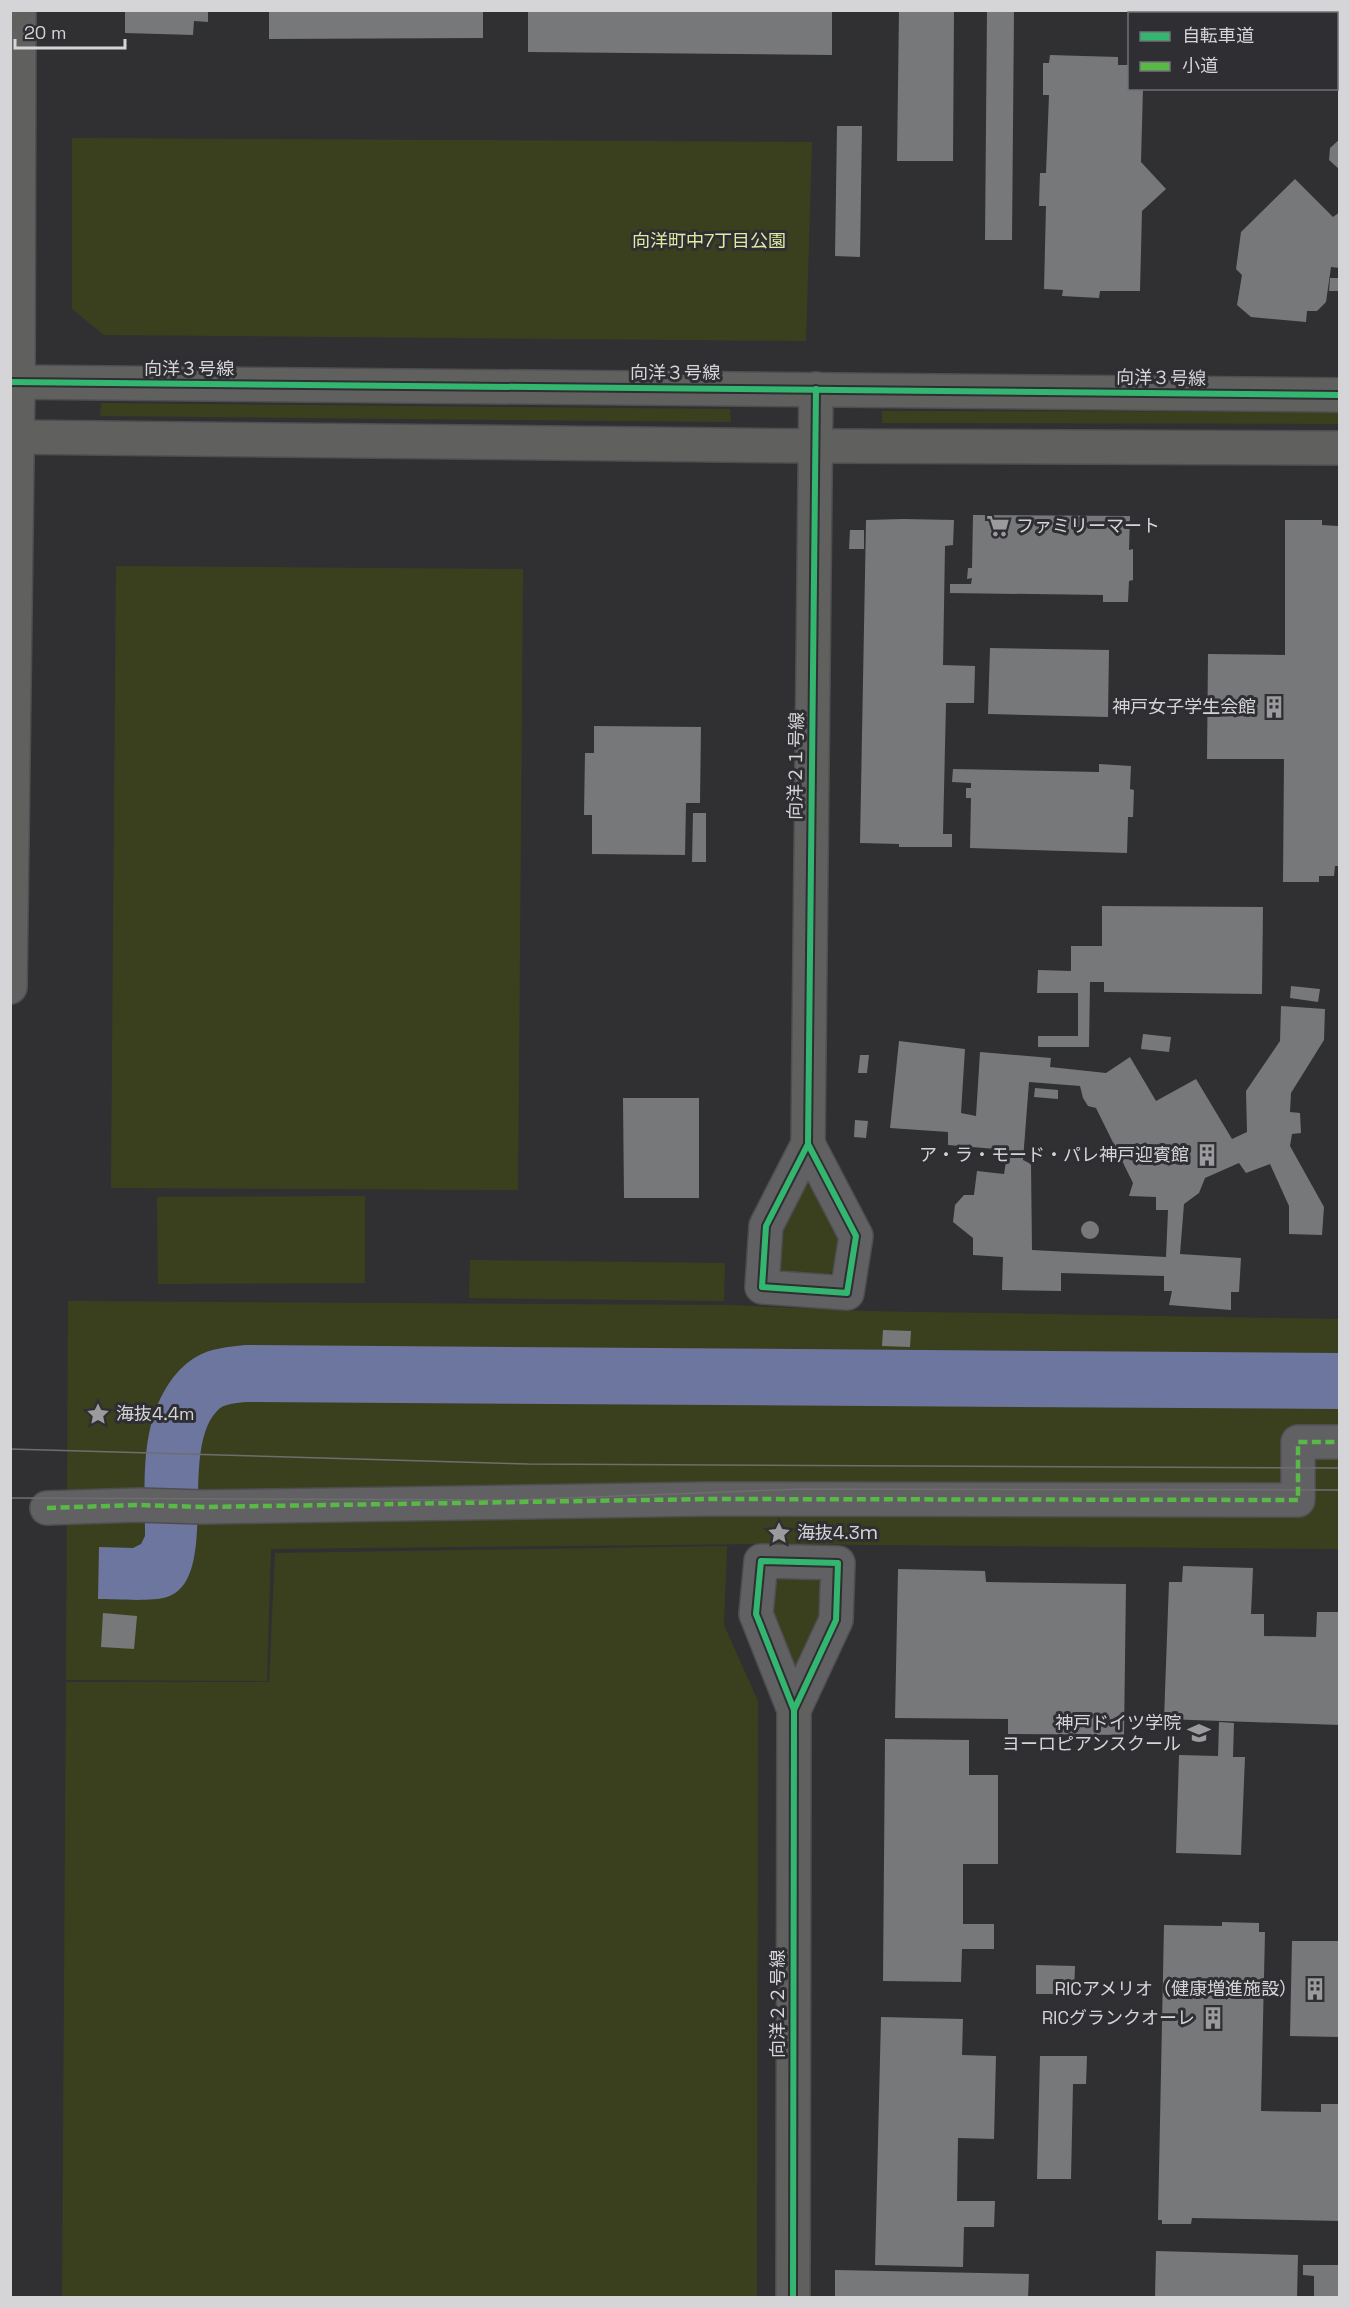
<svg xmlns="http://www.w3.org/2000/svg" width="1350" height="2308" viewBox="0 0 1350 2308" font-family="'Space Grotesk','Noto Sans JP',sans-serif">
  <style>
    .green { fill: #3a401e }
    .water { fill: #6d769f }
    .building { fill: #77787a; fill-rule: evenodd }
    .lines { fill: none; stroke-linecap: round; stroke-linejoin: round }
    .street-casing { stroke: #4e4e50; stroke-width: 36 }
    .secondary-casing { stroke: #4e4e50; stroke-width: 36 }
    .street { stroke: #616163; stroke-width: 33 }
    .secondary { stroke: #60615f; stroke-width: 33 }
    .tram { stroke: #6e6e6f; stroke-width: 1.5 }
    .quiet { stroke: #58b947; stroke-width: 4.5; stroke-dasharray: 9 4.5; stroke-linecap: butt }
    .cycleway-casing { stroke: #2f2f33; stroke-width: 10 }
    .cycleway { stroke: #33b770; stroke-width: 6 }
    .labels { text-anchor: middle; stroke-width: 6; stroke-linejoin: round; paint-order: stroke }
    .park-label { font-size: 18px; fill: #dceb9e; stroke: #2f2f33 }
    .street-label { font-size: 18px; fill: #d5d5d8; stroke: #2f2f33 }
    .poi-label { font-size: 18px; fill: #d5d5d8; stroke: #2f2f33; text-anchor: end }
  </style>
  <rect width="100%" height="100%" fill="#303032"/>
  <g class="green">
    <path d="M72 138 812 142 806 341 104 335 72 309Z"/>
    <path d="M101 403 730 409 731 422 100 416Z"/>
    <path d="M882 411 1339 412 1340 424 882 423Z"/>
    <path d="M116 566 523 569 518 1190 111 1188Z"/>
    <path d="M810 1185 816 1186 839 1233 835 1269 829 1274 784 1273 778 1265 782 1229 805 1186Z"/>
    <path d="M365 1196V1283L158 1284 157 1197Z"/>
    <path d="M470 1260 725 1263 724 1301 469 1298Z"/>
    <path d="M68 1301 728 1305 862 1311 1339 1319V1549L763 1544 271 1549 267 1681 66 1680Z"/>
    <path d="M727 1546 724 1625 758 1701 757 2297H62L66 1682H269L275 1553Z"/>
    <path d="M780 1577 821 1581C830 1608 809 1644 796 1668L790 1667C779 1637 763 1608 780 1577Z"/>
  </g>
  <path class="water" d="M245 1345 1339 1353V1409L247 1402C237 1403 224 1403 217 1411 178 1451 221 1579 167 1597 151 1602 115 1599 98 1599L99 1547 133 1548 141 1544 145 1536C145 1482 139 1424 172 1379 178 1371 187 1362 196 1357 211 1348 228 1347 245 1345Z"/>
  <g class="building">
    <path d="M125 10H208V22L194 21 193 35 125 33Z"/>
    <path d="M269 10H483V38L269 39Z"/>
    <path d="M528 10H832V55L528 52Z"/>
    <path d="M899 10H954L953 161H897Z"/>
    <path d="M987 10H1014L1012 240H985Z"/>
    <path d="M1050 55 1118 57V65H1130V88H1143L1141 162 1166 189 1142 211 1140 291H1100L1099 298 1062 296 1063 290 1044 289 1046 206H1039L1040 173H1046L1049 95H1043V63H1049Z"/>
    <path d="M837 126H862L860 257 835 256Z"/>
    <path d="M1340 139V170L1329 160 1330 148Z"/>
    <path d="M1295 179 1333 217 1340 212V268L1331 267 1326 302 1317 311H1307L1306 322 1251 317 1237 305 1242 275 1236 269 1241 232Z"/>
    <path d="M1330 278H1340V291H1329Z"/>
    <path d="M973 515 1130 516 1129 550 1133 549V580L1129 581 1128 602H1103V595L950 593V584H971L972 578 967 579 968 568H972Z"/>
    <path d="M903 519 954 520 953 545 945 546 943 665 975 666 974 703H946L943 834H952V847H899V844L860 843 866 520Z"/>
    <path d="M1285 520H1322V525L1338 526 1340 537V866H1335L1334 876H1319V882H1283L1284 759H1207L1208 654 1285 655Z"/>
    <path d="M850 530H864V549H849Z"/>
    <path d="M990 648 1109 650 1108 717 988 714Z"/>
    <path d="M594 726 701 727 700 803H686L685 855 592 854V815H584L585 753H594Z"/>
    <path d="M1099 764 1131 766 1130 789 1134 790 1133 817H1128L1127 853 970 848 971 798H966V788H971V783L952 782 953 769 1099 772Z"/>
    <path d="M693 813H706V862H692Z"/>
    <path d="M1102 906 1263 907 1262 994 1104 992V982H1090L1089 1047H1038V1036H1078V993H1037L1038 970 1071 971V946H1102Z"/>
    <path d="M1291 986 1320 989 1318 1002 1290 998Z"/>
    <path d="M1281 1006 1325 1009 1324 1040 1291 1093 1290 1112 1300 1113 1301 1133 1292 1134 1290 1146 1324 1207 1322 1235 1289 1234V1206L1270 1164 1246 1173 1239 1163 1205 1178 1199 1193 1184 1204 1180 1254 1241 1258 1239 1292H1231V1310L1169 1305 1172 1291H1164V1276L1061 1273V1291L1002 1290 1003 1257 973 1255V1238L953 1222 955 1205 964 1195H974L977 1171 1004 1174 1008 1150 948 1145V1132L890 1128 899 1041 965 1049 961 1113 976 1116 980 1052 1051 1058 1050 1067 1106 1073 1130 1057 1156 1101 1196 1079 1232 1139 1247 1132 1246 1091 1280 1041ZM1029 1082 1080 1086 1083 1098 1088 1106 1096 1108 1133 1183 1129 1196 1156 1197V1210H1168L1166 1257 1032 1250 1031 1164 1023 1160Z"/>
    <path d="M1143 1034 1171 1037 1169 1052 1141 1049Z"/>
    <path d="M860 1055H869L867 1073H858Z"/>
    <path d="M1035 1088 1058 1090V1099L1034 1097Z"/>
    <path d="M623 1098H699V1198H624Z"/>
    <path d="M855 1120 868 1121 866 1138 854 1137Z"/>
    <circle cx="1090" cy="1230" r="9"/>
    <path d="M883 1330 911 1331 910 1347 882 1346Z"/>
    <path d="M1183 1566 1253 1568 1251 1614H1264V1636L1316 1637 1317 1612H1340V1725L1164 1719 1169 1582H1182Z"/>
    <path d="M898 1569 985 1571 986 1582 1126 1584 1124 1735 1008 1734V1719L895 1718Z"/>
    <path d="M103 1613 137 1616 134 1649 101 1647Z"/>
    <path d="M1219 1722 1234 1723 1233 1757H1245L1241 1855 1176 1853 1179 1755 1218 1756Z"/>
    <path d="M885 1739 969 1740V1775H998V1864H963V1924H994V1949H962L961 1982 883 1981Z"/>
    <path d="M1222 1922 1259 1923V1932H1265L1261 2111 1321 2112V2104H1340V2221L1192 2218 1191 2224H1162V2220H1158L1164 1925 1222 1926Z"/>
    <path d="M1292 1941H1340V2037L1290 2036Z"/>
    <path d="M1036 1965 1075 1966 1074 1994H1036Z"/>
    <path d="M881 2017 963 2019 962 2055 996 2056 994 2139 958 2138 957 2201H995L994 2227H964L963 2267 875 2265Z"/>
    <path d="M1040 2056H1087L1086 2084H1073L1071 2179H1037Z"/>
    <path d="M1156 2251 1298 2255 1297 2298H1155Z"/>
    <path d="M1303 2265H1340V2298H1314V2276L1303 2275Z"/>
    <path d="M835 2270 1029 2274 1028 2298H835Z"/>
  </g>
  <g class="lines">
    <g class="street-casing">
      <g id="street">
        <path d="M808 1144 856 1236 847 1293 762 1287 766 1226Z"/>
        <path d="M47 1508 138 1505 203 1507 708 1499 1298 1500V1442H1340"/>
        <path d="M761 1561 838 1563 836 1620 794 1710 756 1614Z"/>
      </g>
    </g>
    <g class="secondary-casing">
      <g id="secondary">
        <path d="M10 382 1340 395"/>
        <path d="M10 437 814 446 1340 448"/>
        <path d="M10 987 18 382 19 10"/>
        <path d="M808 1144 816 389"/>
        <path d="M793 2298 794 1710"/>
      </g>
    </g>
    <use href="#street" class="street"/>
    <use href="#secondary" class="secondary"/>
    <g class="tram">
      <path d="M10 1449 528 1464 1340 1468"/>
      <path d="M10 1498 514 1500 801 1489 1340 1490"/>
    </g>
    <path class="quiet" d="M47 1508 138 1505 203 1507 708 1499 1298 1500V1442H1340"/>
    <g class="cycleway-casing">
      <g id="cycleway">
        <path d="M10 382 1340 395"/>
        <path d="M808 1144 856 1236 847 1293 762 1287 766 1226 808 1144 816 389"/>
        <path d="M793 2298 794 1710 756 1614 761 1561 838 1563 836 1620 794 1710"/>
      </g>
    </g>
    <use href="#cycleway" class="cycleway"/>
  </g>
  <defs>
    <g id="supermarket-bare" transform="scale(1.8)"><path d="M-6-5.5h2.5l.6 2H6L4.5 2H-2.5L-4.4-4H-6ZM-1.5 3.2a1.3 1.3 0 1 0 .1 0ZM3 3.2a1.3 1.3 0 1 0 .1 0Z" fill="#9b9b9e" stroke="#2f2f33" stroke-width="2.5" paint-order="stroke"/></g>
    <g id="building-bare" transform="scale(1.8)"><path d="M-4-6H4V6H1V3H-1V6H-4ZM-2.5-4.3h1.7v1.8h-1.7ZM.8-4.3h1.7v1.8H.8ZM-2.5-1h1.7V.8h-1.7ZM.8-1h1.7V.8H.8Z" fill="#9b9b9e" stroke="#2f2f33" stroke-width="2.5" paint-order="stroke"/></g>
    <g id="sight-bare" transform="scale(1.8)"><path d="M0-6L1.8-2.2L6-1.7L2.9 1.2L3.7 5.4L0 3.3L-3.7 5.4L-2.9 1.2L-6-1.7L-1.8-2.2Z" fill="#9b9b9e" stroke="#2f2f33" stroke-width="2.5" paint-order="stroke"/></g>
    <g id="school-bare" transform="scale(1.8)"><path d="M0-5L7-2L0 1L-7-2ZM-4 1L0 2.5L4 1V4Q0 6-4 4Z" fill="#9b9b9e" stroke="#2f2f33" stroke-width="2.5" paint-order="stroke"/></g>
  </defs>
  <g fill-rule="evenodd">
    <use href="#supermarket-bare" x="998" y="526"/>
    <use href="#building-bare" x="1274" y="707"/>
    <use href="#building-bare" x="1207" y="1155"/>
    <use href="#sight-bare" x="98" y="1414"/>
    <use href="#sight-bare" x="779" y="1533"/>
    <use href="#school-bare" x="1199" y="1733"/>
    <use href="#building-bare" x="1315" y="1989"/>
    <use href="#building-bare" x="1213" y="2018"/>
  </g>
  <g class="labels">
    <g class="park-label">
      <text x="709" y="247">向洋町中7丁目公園</text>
    </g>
    <g class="street-label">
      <text x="189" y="375">向洋３号線</text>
      <text x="675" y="379">向洋３号線</text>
      <text transform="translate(1161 378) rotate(1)" y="6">向洋３号線</text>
      <text transform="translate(796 766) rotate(-89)" y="6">向洋２１号線</text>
      <text transform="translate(778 2004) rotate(-90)" y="6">向洋２２号線</text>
    </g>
    <g class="poi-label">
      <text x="1016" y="532" text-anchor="start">ファミリーマート</text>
      <text x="1256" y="713">神戸女子学生会館</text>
      <text x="1189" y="1161">ア・ラ・モード・パレ神戸迎賓館</text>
      <text x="116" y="1420" text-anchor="start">海抜4.4m</text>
      <text x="797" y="1539" text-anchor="start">海抜4.3ｍ</text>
      <text x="1181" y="1729">神戸ドイツ学院<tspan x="1181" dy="21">ヨーロピアンスクール</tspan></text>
      <text x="1297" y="1995">RICアメリオ（健康増進施設）</text>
      <text x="1195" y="2024">RICグランクオーレ</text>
    </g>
  </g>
  <rect width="1350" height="2308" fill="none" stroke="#d5d5d8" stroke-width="24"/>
  <rect x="1128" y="12" width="210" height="78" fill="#2f2f33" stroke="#717175" stroke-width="1.5"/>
  <rect x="1140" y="32" width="30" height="9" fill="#33b770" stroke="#717175" stroke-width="1.5"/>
  <text x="1182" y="42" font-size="18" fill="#d5d5d8">自転車道</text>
  <rect x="1140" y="62" width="30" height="9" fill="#58b947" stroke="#717175" stroke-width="1.5"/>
  <text x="1182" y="72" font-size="18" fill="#d5d5d8">小道</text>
  <path d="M15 39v9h110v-9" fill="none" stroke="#d5d5d8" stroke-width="3"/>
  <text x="24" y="39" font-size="18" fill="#d5d5d8" stroke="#2f2f33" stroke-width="4.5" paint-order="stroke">20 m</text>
</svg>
